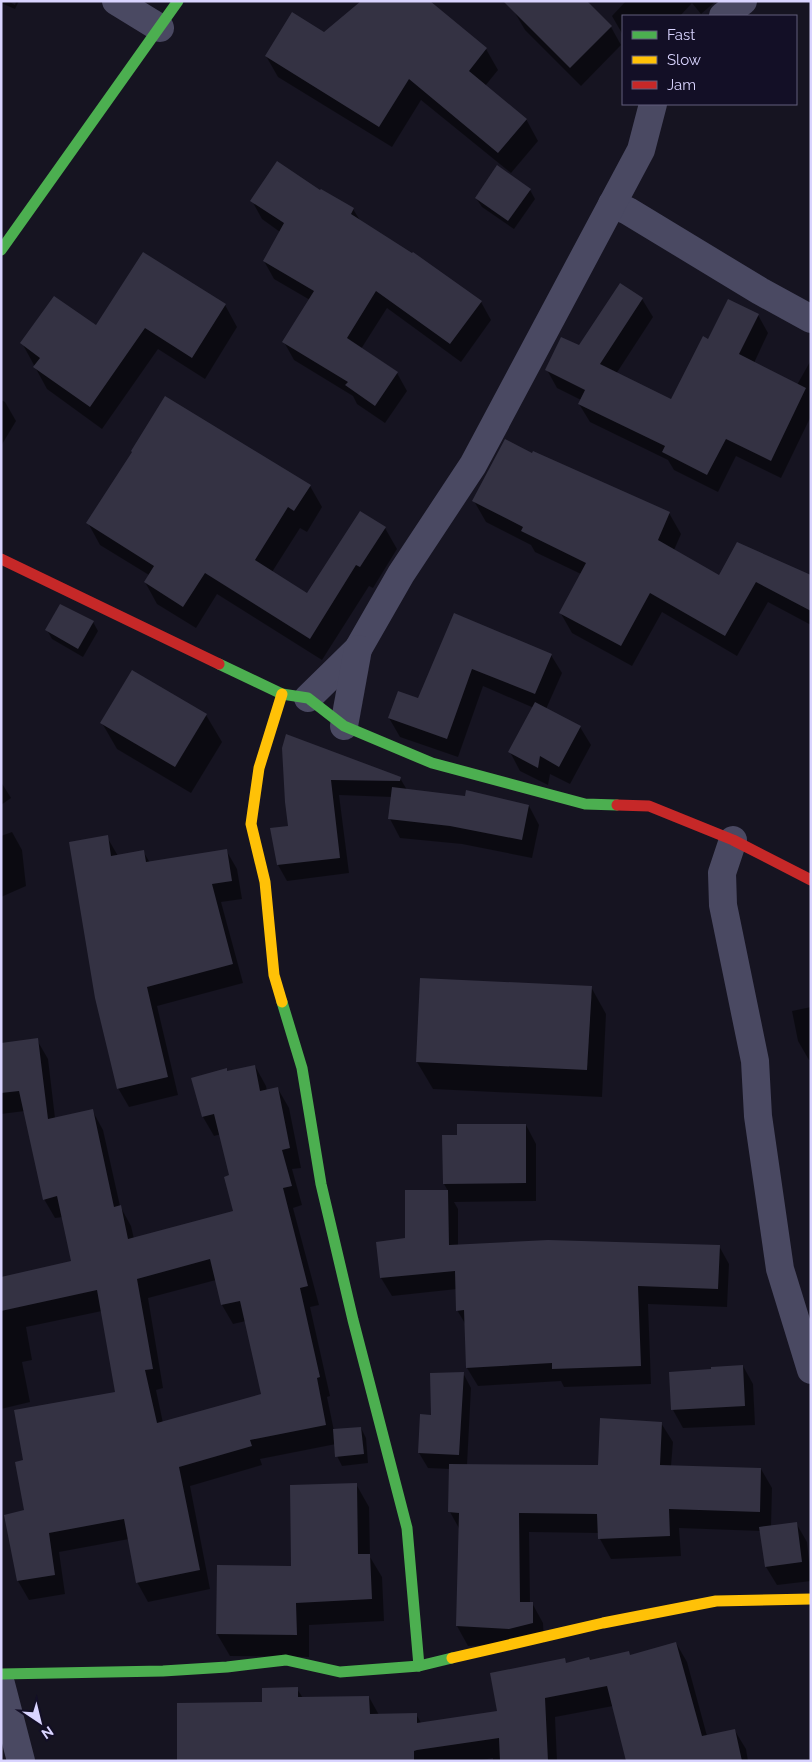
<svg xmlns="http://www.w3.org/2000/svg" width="812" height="1762" viewBox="0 0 812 1762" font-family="Raleway,sans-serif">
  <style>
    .shadow { fill: #0007; fill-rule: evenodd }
    .building { fill: #343243; fill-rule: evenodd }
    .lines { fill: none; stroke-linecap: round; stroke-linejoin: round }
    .street { stroke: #4a4962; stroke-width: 28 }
    .fast { stroke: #4caf50; stroke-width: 11 }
    .slow { stroke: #ffc107; stroke-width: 11 }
    .jam { stroke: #c62828; stroke-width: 11 }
  </style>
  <rect width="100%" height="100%" fill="#161421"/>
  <g class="shadow">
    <path d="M1 1H8L15 5 16 2 14 1H19L15 9 1 3Z"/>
    <path d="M626 1H716L701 14 692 3 680 16H623V35L612 16Z"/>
    <path d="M514 11 611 27 621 45 581 86 525 30Z"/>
    <path d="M324 34 486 49 498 70 485 86 526 119 538 141 511 173 421 100 392 147 278 77 266 56Z"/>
    <path d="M322 190 353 209 361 222 481 302 491 320 461 362 387 308 361 349 397 373 407 391 385 423 357 404 353 396 294 360 284 342 310 300 274 279 264 261 280 232 262 219 252 201 321 192Z"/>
    <path d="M530 190 535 199 514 229 482 207 476 198Z"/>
    <path d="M620 285 642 299 653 317 616 374 672 401 709 341 758 315 768 333 754 363 797 385 811 360V416L781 478 736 456 718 492 674 470 668 460 590 422 579 404 581 400 557 388 547 370 579 347Z"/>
    <path d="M225 305 237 327 205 379 158 349 102 429 47 389 22 343 97 327Z"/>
    <path d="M1 400 5 402 16 421 1 446Z"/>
    <path d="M534 453 669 513 681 534 674 550 720 577 811 576V625L768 602 737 656 662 612 632 666 572 633 560 612 581 574 535 552 531 545 486 522 474 501Z"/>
    <path d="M310 486 322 507 307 532 300 528 272 572 308 595 385 528 397 549 373 588 369 586 322 660 217 594 196 628 157 604 145 582 149 575 100 545 88 523Z"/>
    <path d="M455 614 551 655 562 673 546 709 580 727 591 745 570 784 550 774 548 785 520 771 510 752 534 708 483 686 458 757 400 737 389 718 419 700Z"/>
    <path d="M93 622 98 631 83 657 52 639 47 630Z"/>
    <path d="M133 671 206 715 222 742 191 793 117 749 102 723Z"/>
    <path d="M283 748 400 778 407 790 529 806 539 825 532 858 462 844 400 838 390 819 392 797 339 795 349 873 287 881 278 865 290 827Z"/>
    <path d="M1 782 11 798 1 805Z"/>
    <path d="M12 832 22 850 26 886 1 897V836Z"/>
    <path d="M107 837 118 856 143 851 150 863 226 850 237 869 242 899 221 902 243 983 157 1006 178 1095 129 1107 118 1088Z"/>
    <path d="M591 987 606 1014 602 1097 433 1089 417 1062Z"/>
    <path d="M811 1007V1060H809L798 1041 792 1011Z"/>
    <path d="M37 1040 48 1059 55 1118 92 1110 103 1130 120 1206 131 1226 134 1239 235 1212 230 1176 221 1134 214 1136 203 1117 192 1079 255 1066 266 1086 267 1091 278 1089 289 1108 301 1168 292 1169 302 1205 293 1208 319 1305 310 1307 330 1396 327 1397 334 1431 361 1428 366 1438 368 1463 342 1466 337 1456 336 1444 260 1459 262 1465 190 1486 210 1589 148 1602 137 1582 129 1539 59 1552 65 1594 29 1600 18 1581 5 1516 26 1511 25 1461 116 1393 102 1311 26 1327 32 1360 22 1362 30 1402 1 1409V1278L73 1262 63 1217 55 1218 44 1199 25 1111 1 1114V1044ZM216 1280 222 1305 233 1324 246 1321 262 1395 163 1423 156 1390 163 1388 148 1298Z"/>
    <path d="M526 1125 536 1144V1201L454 1202 458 1209V1245L719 1246 729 1264 727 1307 648 1304 651 1384 564 1387 561 1381 478 1386 467 1368 466 1325 457 1310V1289L392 1296 381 1278 378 1243 406 1239V1191H448L444 1184 458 1136Z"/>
    <path d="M743 1366 753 1384 755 1425 683 1428 673 1410Z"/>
    <path d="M463 1373 471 1388 467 1465 599 1466 661 1423 673 1442 671 1466 761 1469 772 1488 771 1527 796 1523 807 1542 811 1581 777 1585 766 1567 761 1531 679 1528 681 1556 611 1559 600 1539 599 1533 529 1532 530 1603H532L543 1623 544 1643 468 1646 457 1626 460 1530 450 1512V1469L428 1468 419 1453 433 1416Z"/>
    <path d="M356 1484 369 1507 370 1557 382 1577 384 1621 309 1625V1657L230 1656 217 1634 292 1567Z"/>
    <path d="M676 1643 687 1662 707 1736 735 1731 746 1749 748 1761H617L627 1759 613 1706 555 1717 557 1761H493V1758L477 1761H178L263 1703 297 1689 303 1698 369 1697 379 1715 416 1714 421 1723 499 1712 564 1659 566 1664 630 1656Z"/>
  </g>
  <g class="building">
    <path d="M361 1H430L487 48 469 71 527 119 498 153 409 79 379 127 265 56 292 12 324 32Z"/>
    <path d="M503 1H587L612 26 570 68Z"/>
    <path d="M277 161 320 190 321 189 354 208 351 214 412 253 413 252 482 301 450 344 376 291 347 338 398 372 375 406 345 385 348 382 282 342 314 291 263 261 284 223 250 201Z"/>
    <path d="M497 165 531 189 508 221 475 198Z"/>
    <path d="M143 252 226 304 192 358 145 328 90 407 33 367 40 358 20 343 54 296 96 325Z"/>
    <path d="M620 283 643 298 600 364 671 399 703 336 708 339 728 299 759 314 739 354 806 388 771 461 726 439 707 475 662 452 665 446 578 404 585 390 545 370 561 337 579 345Z"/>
    <path d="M165 396 311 485 294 511 288 507 255 560 307 593 360 511 386 527 360 567 356 565 310 639 205 573 183 607 144 582 154 566 86 523 132 452 131 451Z"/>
    <path d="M505 439 532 453 533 451 670 512 658 540 719 575 737 542 811 575V611L756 582 725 636 650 593 621 646 559 613 586 563 521 531 523 527 472 501Z"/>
    <path d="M60 604 94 621 78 649 45 630Z"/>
    <path d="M454 613 552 654 535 694 472 669 447 739 388 718 398 691 418 698Z"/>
    <path d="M132 670 207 714 175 767 100 723Z"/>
    <path d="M535 702 581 726 559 767 540 756 538 768 508 752Z"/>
    <path d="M286 734 401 777 400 781 331 780 340 858 277 865 270 828 288 826 285 802 282 748Z"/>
    <path d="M392 787 465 796 466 790 529 805 522 840 450 826 388 819Z"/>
    <path d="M108 835 111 856 144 850 146 862 227 849 232 881 212 884 233 964 147 987 168 1077 117 1089 95 998 69 842Z"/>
    <path d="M420 978 592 986 587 1070 416 1062Z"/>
    <path d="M38 1038 48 1119 93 1109 114 1207 121 1205 128 1239 233 1211 224 1177 229 1175 214 1114 202 1117 191 1078 227 1068V1071L255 1065 260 1091 278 1087 290 1148 282 1150 292 1186 283 1188 308 1286 300 1288 320 1377 317 1378 326 1425 250 1440 252 1446 179 1467 200 1570 136 1583 124 1519 49 1533 55 1575 17 1581 4 1515 24 1510 15 1462 23 1460 14 1410 115 1392 97 1290 1 1311V1277L71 1261 57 1196 43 1200 19 1091 1 1093V1043ZM210 1259 221 1305 240 1301 261 1394 157 1423 145 1370 153 1369 137 1279Z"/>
    <path d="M457 1124H526V1183L443 1184 442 1135H457Z"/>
    <path d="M405 1190H448L449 1245 548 1240 720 1245 718 1289 638 1286 641 1366 552 1369V1363L466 1368 464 1310 456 1311 455 1271 380 1278 376 1242 405 1238Z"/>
    <path d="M743 1365 745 1406 671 1410 669 1372 711 1369V1367Z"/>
    <path d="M464 1372 459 1455 418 1453 420 1414 431 1415 430 1373Z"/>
    <path d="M600 1418 662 1422 660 1465 761 1468 760 1512 669 1509 670 1536 598 1539 597 1514 519 1513 520 1602H533V1623L509 1629 456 1626 459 1513 448 1512 449 1464 598 1465Z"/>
    <path d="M361 1427 364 1454 335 1457 333 1429Z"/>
    <path d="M357 1483 358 1554H370L372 1599 296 1603 297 1635 216 1634 217 1565 291 1566 290 1485Z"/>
    <path d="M797 1522 802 1562 765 1567 759 1527Z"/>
    <path d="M676 1642 702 1736 735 1729 742 1761H626L607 1686 545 1698 548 1761H500L499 1738 417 1750 414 1751V1761H177V1703L262 1702V1688L298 1687V1697L369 1696 370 1714 417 1713V1723L497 1711 490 1673 565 1658 566 1663 589 1657 590 1660 629 1651 630 1655Z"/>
  </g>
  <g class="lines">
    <g class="street">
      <path d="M116 1 160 28"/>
      <path d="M723 16 743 1"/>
      <path d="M612 204 628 211 760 291 811 319"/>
      <path d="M308 698 358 649 401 574 473 465 641 150 653 104"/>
      <path d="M344 726 358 649"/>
      <path d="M733 840 722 873 723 905 755 1061 758 1116 780 1269 811 1370"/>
      <path d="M1 1684 21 1761"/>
    </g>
    <g class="fast">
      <path d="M1 250 178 1"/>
      <path d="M219 664 282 694 308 698 344 726 432 763 585 804 617 805"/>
      <path d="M282 1002 302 1068 321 1184 353 1320 407 1528 419 1666"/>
      <path d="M1 1674 163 1671 227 1667 286 1660 340 1672 419 1666 452 1658"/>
    </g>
    <g class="slow">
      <path d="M282 694 259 768 251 824 265 882 274 975 282 1002"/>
      <path d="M452 1658 603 1623 716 1601 811 1599"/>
    </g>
    <g class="jam">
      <path d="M1 559 219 664"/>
      <path d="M617 805 649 806 733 840 811 880"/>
    </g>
  </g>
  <rect width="812" height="1762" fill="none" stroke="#d9d4ff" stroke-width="5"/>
  <rect x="622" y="15" width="175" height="90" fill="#130f26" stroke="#625e7d"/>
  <rect x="632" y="31" width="25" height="8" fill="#4caf50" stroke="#625e7d"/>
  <text x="667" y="40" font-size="15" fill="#d9d4ff">Fast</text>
  <rect x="632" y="56" width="25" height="8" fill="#ffc107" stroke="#625e7d"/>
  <text x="667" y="65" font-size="15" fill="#d9d4ff">Slow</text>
  <rect x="632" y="81" width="25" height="8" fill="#c62828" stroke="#625e7d"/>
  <text x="667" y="90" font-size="15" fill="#d9d4ff">Jam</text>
  <g transform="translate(40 1722) rotate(145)" stroke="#130f26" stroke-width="4" paint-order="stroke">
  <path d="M0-4L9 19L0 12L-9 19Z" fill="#d9d4ff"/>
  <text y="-8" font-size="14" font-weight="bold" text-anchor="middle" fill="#d9d4ff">N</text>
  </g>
</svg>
